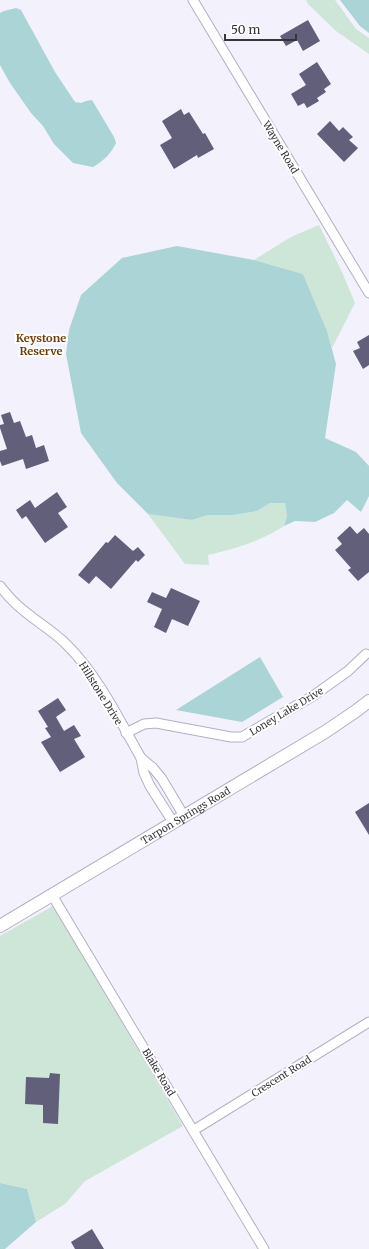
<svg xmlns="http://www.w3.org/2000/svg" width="369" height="1249" viewBox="0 0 369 1249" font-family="Merriweather,serif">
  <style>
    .green { fill: #cde6d7 }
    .water { fill: #abd4d7 }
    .building { fill: #625f7a }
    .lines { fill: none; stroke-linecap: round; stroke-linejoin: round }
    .street-casing { stroke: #b2b0c1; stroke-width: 11 }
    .secondary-casing { stroke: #b2b0c1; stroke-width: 14 }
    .street { stroke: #fff; stroke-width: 9 }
    .secondary { stroke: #fff; stroke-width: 12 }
    .labels { text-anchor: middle; stroke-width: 4; stroke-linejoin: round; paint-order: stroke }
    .street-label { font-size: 10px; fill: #36353c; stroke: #fff }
    .neighbourhood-label { font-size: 11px; font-weight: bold; fill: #743c03; stroke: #fff }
  </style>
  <rect width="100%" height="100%" fill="#f2f1fc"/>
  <g class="green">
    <path d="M306 0H335L356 29 369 38V54L336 31 308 4Z"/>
    <path d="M319 225 342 272 355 303 332 348 327 331 303 274 254 260 291 237Z"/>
    <path d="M270 503H286L287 516 284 526C261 541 235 549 208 555L209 565 185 564 148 514 192 520 208 515H234L257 511Z"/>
    <path d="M53 906 183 1126 85 1181 65 1204 36 1222 27 1189 0 1183V936Z"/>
  </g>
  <g class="water">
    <path d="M340 0H369V33L360 26Z"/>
    <path d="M16 8 21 10 55 72 75 102 81 103 86 101 92 100 114 137 116 143C111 154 103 161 93 167L73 163 54 144 43 126 31 113 10 83 0 65V13L4 11Z"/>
    <path d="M177 246 254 260 303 274 327 331 336 364 325 438 356 452 369 466V496L361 512 347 500 334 513 315 522 295 521 284 526 287 516 285 503H270L257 511 234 515H208L192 520 148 514 117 483 81 433 66 354 69 330 81 295 122 258Z"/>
    <path d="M260 657 283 697 242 722 176 710Z"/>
    <path d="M0 1183 27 1189 36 1222 5 1249H0Z"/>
  </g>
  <g class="building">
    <path d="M308 20 320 41 303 51 297 40 286 46 280 36Z"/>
    <path d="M317 62 331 84 324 89 326 92 317 98 319 101 307 108 304 103 298 106 291 94 306 85 299 74Z"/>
    <path d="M181 109 184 115 189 112 203 134 205 133 214 149 198 158 197 155 174 169 160 145 172 138 162 121Z"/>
    <path d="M330 121 339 131 343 127 353 137 349 140 358 148 344 162 317 134Z"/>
    <path d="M369 335V365L363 369 353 351 360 348 357 342Z"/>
    <path d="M10 412 14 423 20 421 26 437 32 435 36 448 44 445 49 461 26 469 23 459 2 466 0 461V451L7 449 0 428V425L4 424 1 415Z"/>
    <path d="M57 492 67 507 58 513 68 527 45 543 26 516 22 519 16 510 30 500 35 508Z"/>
    <path d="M350 526 357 534 364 528 369 534V572L358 581 348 570 351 568 335 550 342 544 337 538Z"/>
    <path d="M115 535 133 551 138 547 145 555 138 562 136 560 111 589 96 576 89 584 78 575 106 542 108 543Z"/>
    <path d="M171 588 200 601 188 626 172 619 166 633 154 627 162 609 147 602 152 592 166 598Z"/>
    <path d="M58 698 66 710 56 717 64 731 74 725 81 736 74 739 85 757 60 772 41 742 51 737 45 728 48 727 38 711Z"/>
    <path d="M369 803V835L355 812Z"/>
    <path d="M50 1073 60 1074 58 1124 43 1123V1105L25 1104 26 1077 49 1078Z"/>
    <path d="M92 1229 104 1249H75L71 1242Z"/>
  </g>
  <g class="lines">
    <g class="street-casing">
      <g id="street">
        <path d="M193 0 369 293"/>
        <path d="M0 586C7 595 14 603 23 610 37 622 53 631 66 644 97 674 120 721 141 758L144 773 150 786 173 822"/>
        <path d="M126 733 144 724 156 723 231 737H242L313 696 348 671 366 654"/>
        <path d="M141 758 153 768 162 779 184 816"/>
        <path d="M52 895 264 1249"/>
        <path d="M194 1130 369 1022"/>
      </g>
    </g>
    <g class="secondary-casing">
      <g id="secondary">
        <path id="s1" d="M0 926 325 732 356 711 369 701"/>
      </g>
    </g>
    <use href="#street" class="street"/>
    <use href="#secondary" class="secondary"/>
  </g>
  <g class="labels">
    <g class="street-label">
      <text transform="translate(281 147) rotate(59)" y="4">Wayne Road</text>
      <text transform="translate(101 693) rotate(58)" y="4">Hillstone Drive</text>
      <text transform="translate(286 711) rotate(-31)" y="4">Loney Lake Drive</text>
      <text dy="4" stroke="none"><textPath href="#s1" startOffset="216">Tarpon Springs Road</textPath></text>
      <text transform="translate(159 1072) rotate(59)" y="4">Blake Road</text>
      <text transform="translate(281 1076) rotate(-32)" y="4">Crescent Road</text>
    </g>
    <g class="neighbourhood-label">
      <text x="41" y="342">Keystone<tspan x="41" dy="13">Reserve</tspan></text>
    </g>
  </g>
  <path d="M225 34v6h71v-6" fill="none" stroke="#36353c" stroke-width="2"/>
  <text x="231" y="34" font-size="12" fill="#36353c" stroke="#ffffff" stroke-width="3" paint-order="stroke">50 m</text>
</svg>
